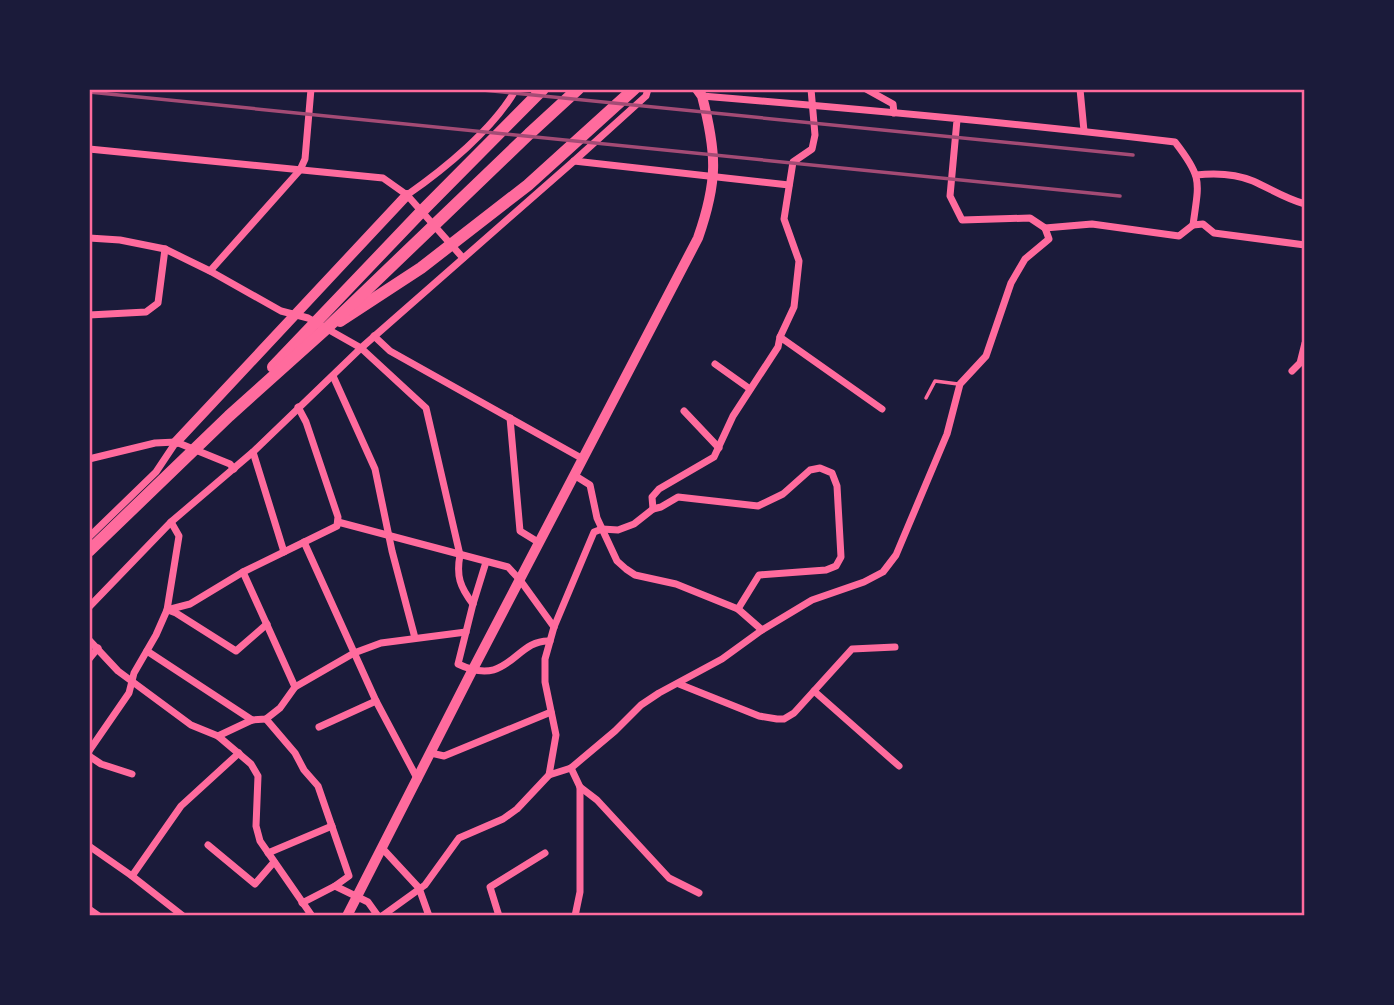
<svg xmlns="http://www.w3.org/2000/svg" width="1394" height="1005" viewBox="0 0 1394 1005" font-family="Arial,sans-serif">
  <style>
    .lines { fill: none; stroke-linecap: round; stroke-linejoin: round }
    .service { stroke: #ff6b9d; stroke-width: 3.5 }
    .minor { stroke: #ff6b9d; stroke-width: 7 }
    .tertiary { stroke: #ff6b9d; stroke-width: 10 }
    .trunk { stroke: #ff6b9d; stroke-width: 12 }
    .rail { stroke: #a44b75; stroke-width: 3.5 }
    .neatline { fill: none; stroke: #ff6b9d; stroke-width: 2.5 }
  </style>
  <rect width="100%" height="100%" fill="#1b1b3a"/>
  <g class="lines">
    <path class="service" d="M926 398 935 381 958 384"/>
    <g class="minor">
      <path d="M866 89 893 104 894 113"/>
      <path d="M1080 89 1084 131"/>
      <path d="M702 96C860 109 1018 123 1175 142 1203 178 1199 181 1193 225L1179 236 1092 224 1045 228 1030 218 962 220 950 196 957 120"/>
      <path d="M89 149 383 178 407 195 463 258"/>
      <path d="M574 161 789 185"/>
      <path d="M1196 175C1214 173 1236 174 1253 181 1271 189 1286 199 1305 204"/>
      <path d="M407 195C443 170 494 129 516 89"/>
      <path d="M1193 225 1203 224 1214 233 1305 245"/>
      <path d="M89 238 120 240 165 249 210 271 281 311 308 318 361 348 426 408 460 555C456 576 460 587 473 604"/>
      <path d="M210 271 300 170 305 159 311 89"/>
      <path d="M89 315 146 312 158 303 165 249"/>
      <path d="M374 336 390 351 583 459"/>
      <path d="M780 337 794 307 799 261 784 219 793 162 812 149 815 135 811 89"/>
      <path d="M715 364 750 389"/>
      <path d="M1292 371 1300 363 1305 343"/>
      <path d="M333 376 375 469 392 551 415 638"/>
      <path d="M684 411 719 448"/>
      <path d="M510 418 520 531 538 542"/>
      <path d="M253 452 284 552"/>
      <path d="M89 459 155 443 176 442 230 464 234 469"/>
      <path d="M574 475 590 485 597 518 617 561 626 569 635 575 676 584 738 609 762 630"/>
      <path d="M653 509 652 497 659 489 714 457 733 416 778 347 780 337 882 409"/>
      <path d="M338 522 508 567 520 580 554 627"/>
      <path d="M89 537 156 472 176 442"/>
      <path d="M304 542 376 701 418 780"/>
      <path d="M486 562 473 604 458 664C510 689 514 639 550 641"/>
      <path d="M243 572 295 687"/>
      <path d="M89 607 171 522 253 452 361 348 574 161 646 96 648 89"/>
      <path d="M167 610 190 604 243 572 337 526 338 517 306 422 298 407"/>
      <path d="M168 610 176 613 236 651 267 624"/>
      <path d="M89 640 118 671 191 725 218 736 251 764 258 776 256 826 260 841 312 916"/>
      <path d="M147 651 252 720"/>
      <path d="M89 659 98 648"/>
      <path d="M679 684 759 716 777 719H784L794 713 852 649 895 647"/>
      <path d="M814 691 899 766"/>
      <path d="M266 719 295 753 304 770 318 786 349 876 335 886"/>
      <path d="M319 727 376 701"/>
      <path d="M218 736 252 720 266 719 280 708 295 687 354 653 381 643 466 632"/>
      <path d="M89 751 129 693 134 673 156 635 167 610 179 536 171 522"/>
      <path d="M431 753 444 756 551 712"/>
      <path d="M89 756 101 764 132 774"/>
      <path d="M571 768 580 787V892L575 916"/>
      <path d="M549 775 571 768 615 731 641 705 659 693 722 659 762 630 812 600 864 582 883 572 896 555 947 434 960 384 986 356 1011 283 1025 259 1049 239 1045 228"/>
      <path d="M580 787 597 800 669 878 699 893"/>
      <path d="M208 845 255 884 274 862"/>
      <path d="M89 846 132 876 183 916"/>
      <path d="M382 848 419 888 429 916"/>
      <path d="M268 853 332 826"/>
      <path d="M132 876 181 806 239 753"/>
      <path d="M302 903 335 886 368 902 378 916"/>
      <path d="M89 909 99 916"/>
      <path d="M382 916 425 885 459 838 503 819 517 809 549 775 556 735 545 682V659L554 627 594 532 602 529 618 530 634 524 653 509 661 507 678 497 758 506 783 494 810 470 820 468 832 473 837 486 841 557 836 566 826 570 759 575 738 609"/>
      <path d="M499 916 490 887 545 853"/>
    </g>
    <g class="tertiary">
      <path d="M176 442 407 195"/>
      <path d="M347 916 472 671 698 238C718 181 717 154 702 96L697 89"/>
    </g>
    <g class="trunk">
      <path d="M340 321 421 268 528 185 634 89"/>
      <path d="M273 367 421 212 543 89"/>
      <path d="M89 551 229 416 327 328 529 134 578 89"/>
    </g>
    <g class="rail">
      <path d="M473 89 1133 155"/>
      <path d="M89 92 1120 196"/>
    </g>
  </g>
  <rect width="1394" height="1005" fill="none" stroke="#1b1b3a" stroke-width="182"/>
  <rect x="91" y="91" width="1212" height="823" class="neatline"/>
</svg>
